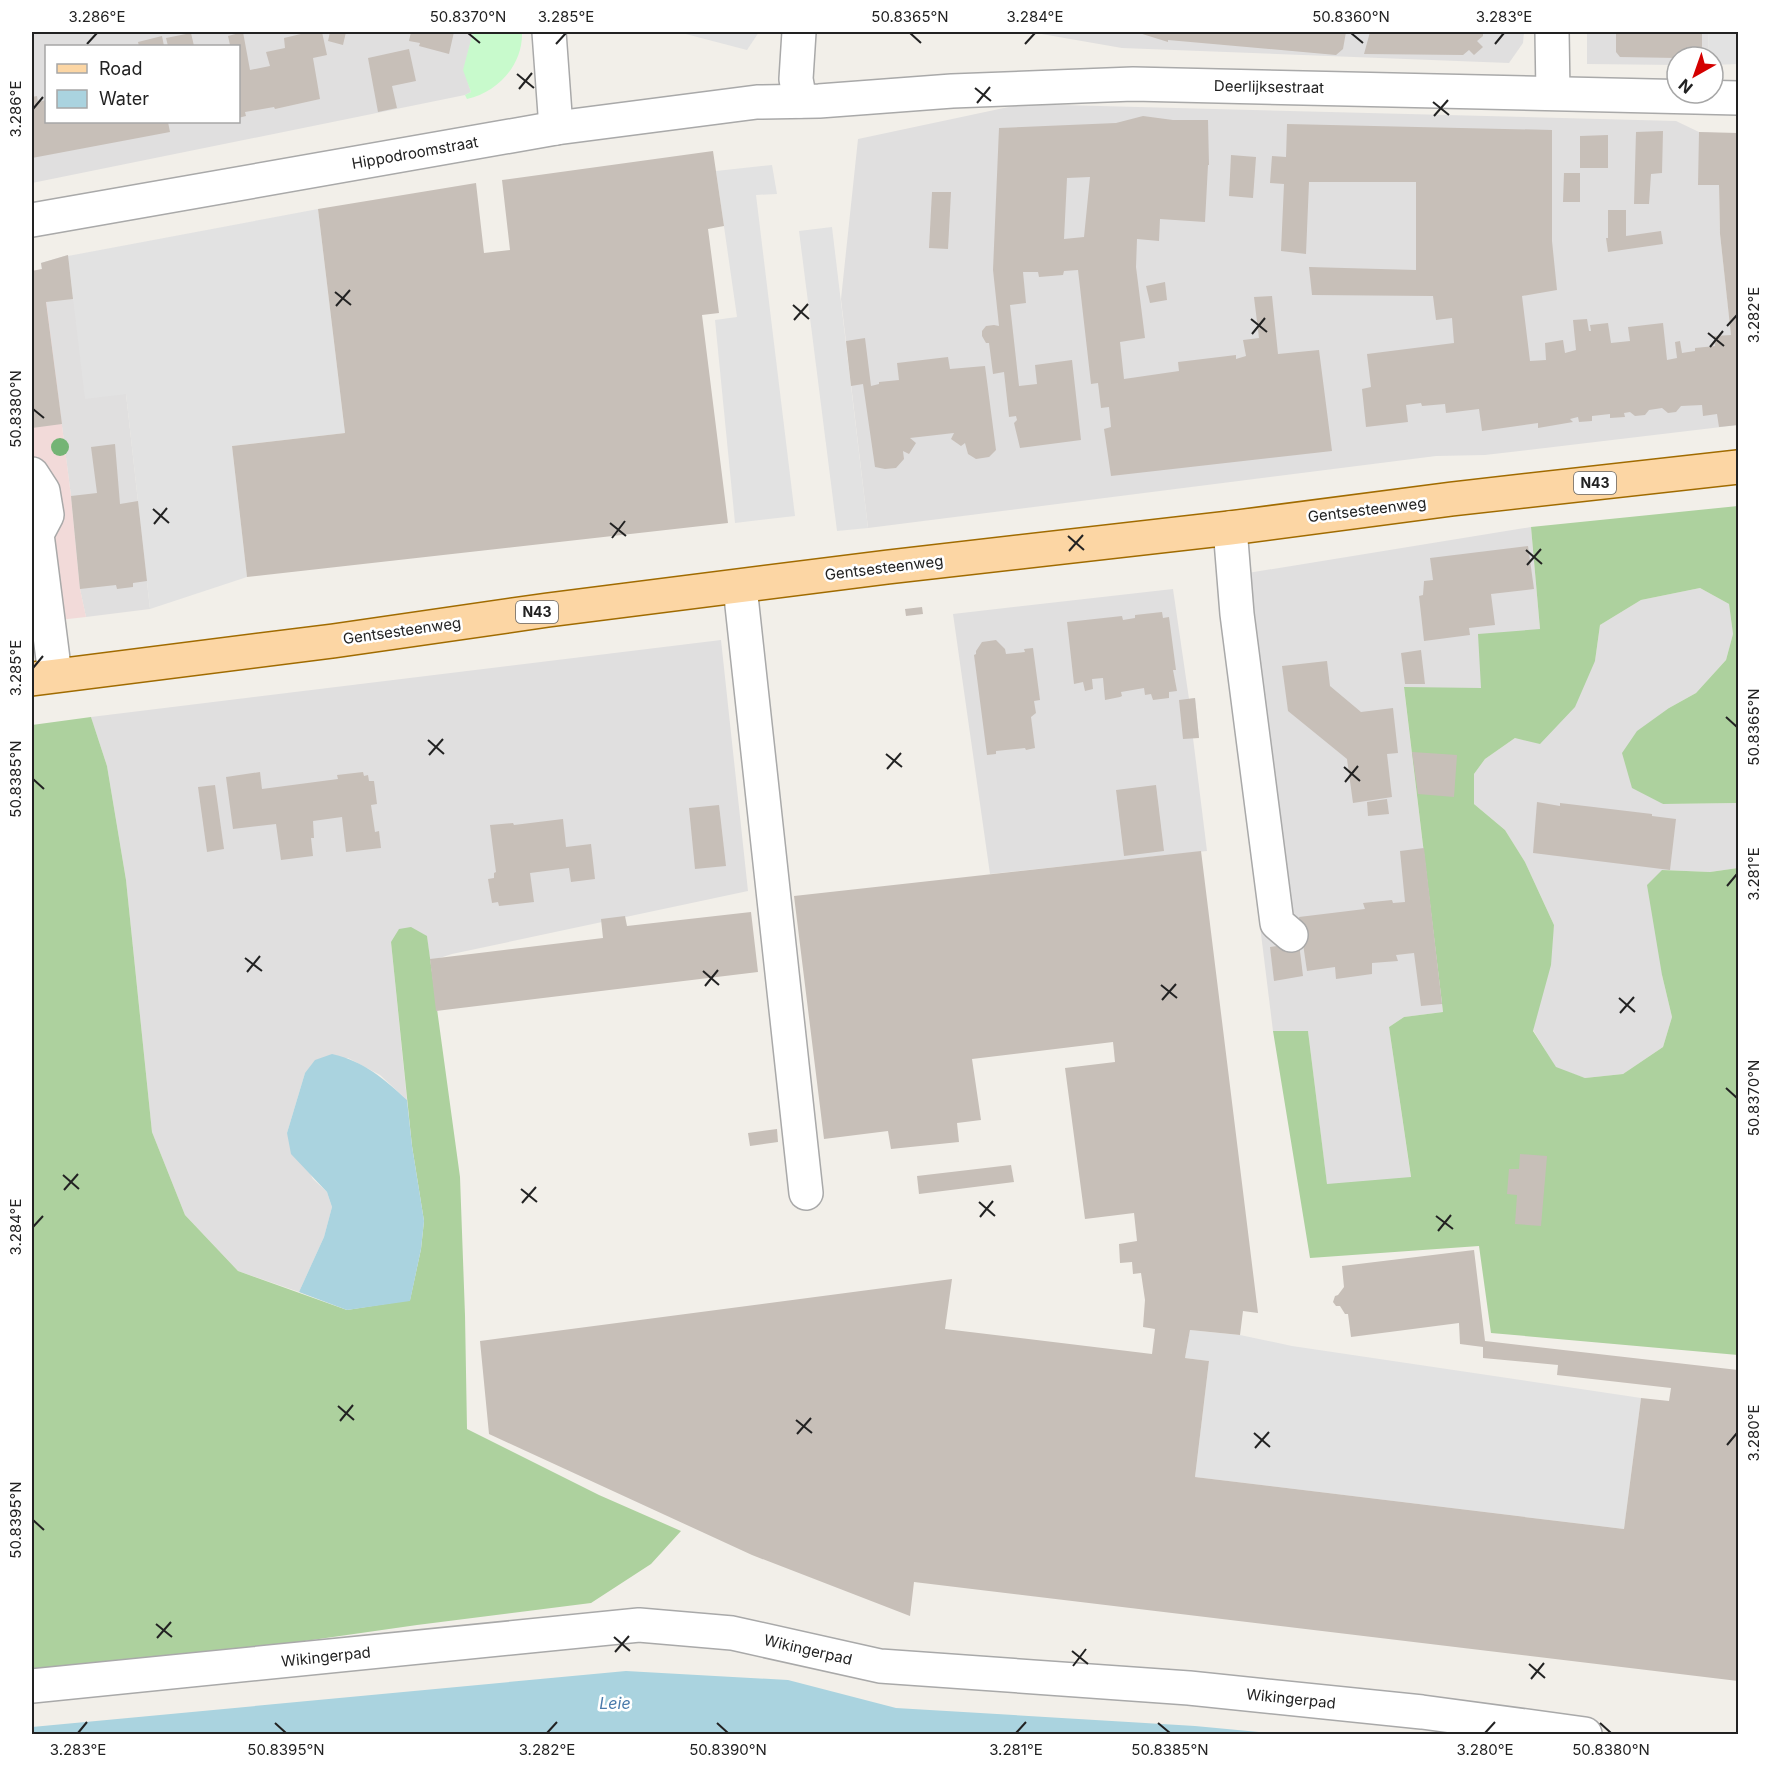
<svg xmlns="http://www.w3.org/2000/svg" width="1770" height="1766" viewBox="0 0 1770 1766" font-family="Inter,sans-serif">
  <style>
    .residential { fill: #e0dfdf; fill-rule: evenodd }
    .commercial { fill: #f2dad9 }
    .forest { fill: #add19e }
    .park { fill: #c8facc }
    .parking { fill: #e2e2e2 }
    .water { fill: #aad3df }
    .building { fill: #c7bfb8; fill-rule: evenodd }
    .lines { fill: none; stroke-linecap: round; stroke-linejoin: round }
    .minor-casing { stroke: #a9a9a9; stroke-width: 36 }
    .major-casing { stroke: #a06b00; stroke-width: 36 }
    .minor { stroke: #fff; stroke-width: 33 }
    .major { stroke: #fcd6a4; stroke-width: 33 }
    .tree { fill: #74b475 }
    .ticks { fill: none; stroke: #222; stroke-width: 2 }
    .labels { text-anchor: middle; stroke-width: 5; stroke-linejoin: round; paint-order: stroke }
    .shield { fill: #fff; stroke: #646464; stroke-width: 1.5 }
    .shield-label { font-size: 14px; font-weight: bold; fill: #222 }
    .street-label { font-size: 15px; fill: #222; stroke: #fff }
    .water-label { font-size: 16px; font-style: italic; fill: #4a7aab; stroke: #fff }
    .neatline { fill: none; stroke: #222; stroke-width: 2 }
    .ticks-label { font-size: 15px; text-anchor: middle; fill: #222 }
  </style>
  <rect width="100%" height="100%" fill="#f2efe9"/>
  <g class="residential">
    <path d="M32 32H473L464 70 471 92 465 95 32 183ZM46 46H238V122H46Z"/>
    <path d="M1030 32H1524L1523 43 1509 63 1122 48Z"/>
    <path d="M1587 32H1708L1709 57H1677V65L1587 64Z"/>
    <path d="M1023 104 1676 121 1699 132 1718 133 1720 234 1738 396V425L1485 455 1436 456 868 528 841 299 858 139Z"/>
    <path d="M68 255 73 299 126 394 150 609 86 617 80 589 71 496 41 263Z"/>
    <path d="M1531 527 1540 629 1481 688H1404L1443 1012 1404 1017 1389 1027 1411 1178 1327 1185 1308 1031H1273L1217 578Z"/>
    <path d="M1700 588 1729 604 1733 634 1726 660 1696 693 1669 708 1662 804 1738 803V868L1710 872 1662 870V975L1672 1017 1663 1047 1623 1074 1585 1078 1556 1068 1533 1030 1540 1001 1554 925 1525 862 1505 830 1474 804V774L1485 759 1515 738 1595 661 1600 625 1641 600Z"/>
    <path d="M1173 589 1189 699 1195 698 1199 738H1193L1207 851 990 874 953 614Z"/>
    <path d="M721 640 748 891 452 954 430 961 427 936 391 942 407 1100 380 1075 348 1058 305 1073 287 1133 313 1179 327 1192 332 1207 324 1237 299 1292 238 1271 185 1215 152 1132 126 880 107 766 91 717Z"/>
  </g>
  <path class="commercial" d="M42 269 71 496 80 589 86 617 32 623V271Z"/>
  <g class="forest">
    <path d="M1738 506V803L1663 804 1632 788 1622 753 1637 731 1669 708 1696 693 1726 660 1733 634 1729 604 1700 588 1641 600 1600 625 1595 661 1575 707 1540 744 1515 738 1485 759 1474 774V804L1505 830 1525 862 1554 925 1551 965 1533 1031 1556 1067 1585 1078 1623 1074 1663 1047 1672 1017 1662 975 1647 885 1662 870 1710 872 1738 868V1355L1491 1333 1479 1246 1310 1258 1273 1031H1308L1327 1184 1411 1177 1389 1027 1404 1017 1443 1012 1404 687 1481 688 1478 634 1540 629 1531 527Z"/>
    <path d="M91 717 107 766 126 880 152 1132 185 1215 238 1271 347 1310 410 1300 421 1249 424 1221 412 1146 391 942 399 929 411 927 427 936 460 1177 465 1315 467 1429 599 1495 681 1531 651 1564 591 1603 417 1625 32 1680V725Z"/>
  </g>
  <path class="park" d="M473 32H522C523 65 498 92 467 99L465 95 471 92 463 70Z"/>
  <g class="parking">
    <path d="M678 32H759L747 50Z"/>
    <path d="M1708 32H1738V64L1713 65V57H1709Z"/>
    <path d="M772 165 777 194 756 195 795 516 735 523 715 320 737 317 716 171Z"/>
    <path d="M318 209 345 433 232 446 247 577 150 609 126 394 85 399 68 256Z"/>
    <path d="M832 227 868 528 837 531 799 231Z"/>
    <path d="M1190 1330 1240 1335 1292 1346 1641 1398 1624 1529 1195 1477 1209 1361 1185 1358Z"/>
  </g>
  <g class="water">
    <path d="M332 1054C365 1062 383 1078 407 1100L412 1146 424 1221 421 1249 410 1301 347 1310 299 1292 324 1237 332 1207 327 1192 291 1154 287 1133 305 1073 315 1060Z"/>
    <path d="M626 1671 788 1680 896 1708 1195 1726 1280 1734H32V1727Z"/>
  </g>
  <g class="building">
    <path d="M243 32 250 70 270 66 266 52 285 48 284 38 305 33V32H322L327 55 313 58 320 99 275 109 274 107 245 112 246 116 238 118V46L226 45H230L228 36Z"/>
    <path d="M330 32H346L343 45 328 41Z"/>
    <path d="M411 32H454L449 54 419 46 420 43 409 41Z"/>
    <path d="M1136 32H1346L1343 49 1336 55 1168 40V42Z"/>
    <path d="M1370 32H1483V36L1477 41 1483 47 1474 55 1469 50 1463 55 1364 54Z"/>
    <path d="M1616 32H1702V57H1677V58L1620 57 1616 52Z"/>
    <path d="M191 33 194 46H168L166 38Z"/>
    <path d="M162 36 164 46H139L138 42Z"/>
    <path d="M409 49 416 81 392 86 397 108 378 112 368 58Z"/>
    <path d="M37 96 38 102 46 100V122H168L170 132 32 158V97Z"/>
    <path d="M1143 116 1173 120H1208L1209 165H1208L1205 222 1160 219 1159 241 1137 239 1136 267 1145 338 1120 342 1124 379 1179 371 1178 362 1236 355V359L1246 356 1243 340 1259 338 1254 297 1272 296 1278 354 1319 350 1332 451 1111 476 1104 429 1111 427 1109 407 1101 408 1098 383 1091 384 1078 270 1064 271 1063 275 1039 277 1038 272H1023L1026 303 1010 305 1019 386 1037 384 1035 365 1072 360 1081 440 1020 448 1014 423 1017 420 1016 416 1009 417 1004 372 993 374 989 343H986L982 336V331L986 326 994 325 999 326 993 270 999 128 1116 123ZM1090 177 1084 237 1064 239 1067 178Z"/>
    <path d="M1287 124 1552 130V241L1557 290 1522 296 1530 361 1546 360 1545 343 1563 340 1565 353 1576 350 1573 320 1587 319 1589 331H1591L1590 325 1608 323 1611 343 1630 341 1628 327 1663 323 1667 360 1677 358 1675 342 1680 341 1682 353 1695 351V348L1715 346 1714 336 1731 335 1720 234 1719 185H1698L1699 132 1738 133V425L1719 427 1717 414 1703 416 1702 405 1681 406 1676 412 1668 413 1662 408 1649 410 1645 415 1635 416 1630 412 1624 413 1625 417 1610 418V414L1592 416V421L1579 422 1578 417 1570 419 1573 422 1538 428V423L1482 431 1479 409 1446 413 1445 404 1422 406 1421 403 1406 405 1408 422 1366 427 1362 389 1371 387 1367 354 1454 343 1452 318 1436 320 1433 296 1312 295 1309 267 1416 270V182H1309L1306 254 1281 251 1284 184 1270 183 1272 156 1286 157Z"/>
    <path d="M1663 131 1662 173 1651 174 1649 204H1634L1636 132Z"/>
    <path d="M1608 135V168H1580V136Z"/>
    <path d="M713 151 724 226 708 229 719 313 702 315 728 523 247 577 232 446 345 433 318 209 476 183 484 253 510 250 502 180Z"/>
    <path d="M1231 155 1256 157 1253 198 1229 196Z"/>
    <path d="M1564 173H1580V202H1563Z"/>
    <path d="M932 192H951L948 249 929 248Z"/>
    <path d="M1608 210H1626V236L1661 231 1663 244 1608 252 1606 238H1608Z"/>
    <path d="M68 255 73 299 46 302 62 424 32 428V271L42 269 41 263Z"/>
    <path d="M1165 282 1167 300 1150 303 1146 286Z"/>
    <path d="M865 338 871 386 879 384V382L899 380 897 363 948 357 950 369 985 366 996 450 989 457 976 459 968 454 965 443 961 446 951 439 954 433 910 438 916 443 909 454 903 451 904 459 896 468 885 469 875 467 863 384 851 386 846 341Z"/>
    <path d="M115 444 120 504 138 501 147 581 133 583V587L117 589 116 585 80 589 71 496 97 493 91 447Z"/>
    <path d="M1528 546 1534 589 1491 594 1495 625 1469 628 1470 635 1424 641 1419 596 1423 595 1424 581 1433 580 1430 558Z"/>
    <path d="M922 607 923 614 906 616 905 609Z"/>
    <path d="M1162 612 1163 618 1169 617 1176 670H1173L1177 691 1169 692V698L1153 700 1151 694 1145 695 1144 688 1121 692 1122 696 1120 697 1105 700 1103 678 1092 679 1093 689 1085 691 1083 682 1074 684 1067 622 1122 616 1123 620 1135 618V615Z"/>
    <path d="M996 640 1005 649 1006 654 1025 652 1024 649 1033 648 1040 700 1034 701 1036 713 1031 717 1035 748 1026 750 1025 748 996 751V754L987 755 974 655 976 654V651L982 642Z"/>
    <path d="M1421 650 1425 684H1405L1401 653Z"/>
    <path d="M1327 661 1330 686 1361 712 1393 708 1398 753 1387 754 1392 797 1353 803 1347 759 1288 711 1282 666Z"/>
    <path d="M1195 698 1199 738 1183 739 1179 700Z"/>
    <path d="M1412 752 1457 755 1454 797 1418 794Z"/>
    <path d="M260 772 262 789 338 779 337 775 363 772 364 776 368 775 369 781H374L377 804 371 805 375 832 379 831 381 848 346 852 342 817 313 821 314 838H311L313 856 281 860 276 824 233 829 226 777Z"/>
    <path d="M215 785 224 849 207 852 198 787Z"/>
    <path d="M1156 785 1164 851 1124 856 1116 790Z"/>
    <path d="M1387 799 1389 814 1368 816 1367 802Z"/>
    <path d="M1537 802 1560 806V803L1652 814V816L1676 819 1670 870 1533 853Z"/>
    <path d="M719 805 726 866 695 869 689 808Z"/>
    <path d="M563 819 566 847 591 844 595 879 571 882 569 868 530 873 534 902 499 906 498 902 492 903 488 879 494 878V873L496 872 490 825 513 823 514 825Z"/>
    <path d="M1424 848 1442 1004 1421 1006 1414 953 1396 955 1398 961 1372 963V974L1336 979 1335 967 1307 971 1299 917 1365 909 1363 903 1392 900 1393 903 1405 902 1400 851Z"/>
    <path d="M1201 851 1258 1313 1243 1311 1240 1335 1190 1330 1185 1358 1209 1361 1195 1477 1624 1529 1641 1398 1669 1401 1671 1388 1557 1375 1558 1365 1483 1358V1347L1460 1344 1459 1323 1351 1337 1348 1314H1345L1340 1306H1336L1333 1302 1335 1296 1338 1295 1344 1287 1342 1266 1474 1250 1485 1341 1738 1370V1681L914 1582 910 1616 752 1555 489 1434 480 1341 952 1279 945 1329 1152 1354 1155 1329 1143 1327 1145 1300 1141 1273 1133 1274 1132 1262 1120 1263 1119 1244 1137 1241 1134 1213 1085 1219 1065 1068 1115 1062 1113 1042 972 1059 981 1120 957 1123 959 1142 891 1149 888 1131 824 1139 794 896Z"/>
    <path d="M751 912 758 972 436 1011 430 959 603 938 601 919 625 916 627 926Z"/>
    <path d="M1299 943 1303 976 1274 981 1270 947Z"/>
    <path d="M777 1129 778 1142 750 1146 748 1133Z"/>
    <path d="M1520 1154 1547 1156 1541 1226 1515 1224 1517 1195 1507 1194 1509 1169H1519Z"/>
    <path d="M1011 1165 1014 1182 919 1194 917 1176Z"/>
  </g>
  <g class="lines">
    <g class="minor-casing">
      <g id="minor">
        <path d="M549 32 556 128"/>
        <path d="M799 32 796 79 800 101"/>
        <path d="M1552 32 1553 93"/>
        <path d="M32 220 556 128 757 102 819 101 952 91 1133 84 1738 98"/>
        <path d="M32 474 43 491 47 515 37 534 55 675"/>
        <path d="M1230 528 1237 614 1277 923 1291 935"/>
        <path d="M740 587 806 1193"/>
        <path d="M32 1686 639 1625 732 1633 880 1666 1189 1688 1422 1712 1585 1734"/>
      </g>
    </g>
    <g class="major-casing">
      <path id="major" d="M32 679 333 641 548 610 888 567 1230 528 1452 499 1738 467"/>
    </g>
    <use href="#minor" class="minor"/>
    <use href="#major" class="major"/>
  </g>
  <circle class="tree" cx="60" cy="447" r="9"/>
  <path class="ticks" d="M468 33 480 43M910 33 921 43M1351 33 1363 43M87 44 97 33M556 44 566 33M1025 44 1035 33M1495 44 1504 33M517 74 534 88M975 88 991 101M519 89 532 73M1433 102 1449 115M977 103 990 87M33 109 43 97M1434 116 1448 100M335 292 351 305M793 305 809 319M336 306 350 290M1251 319 1267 332M794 320 808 304M1727 326 1737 315M1708 333 1724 346M1252 334 1265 318M1710 347 1723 331M33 409 44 418M153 509 169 523M610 523 626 536M154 524 167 508M1068 536 1084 550M612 538 625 521M1526 550 1542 564M1069 551 1083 535M1527 565 1541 549M33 668 43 656M1726 717 1737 727M428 740 444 754M886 754 902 767M429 755 443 739M1344 767 1360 781M887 769 901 753M33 779 44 789M1345 782 1358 766M1727 886 1737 874M245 958 262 971M703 971 719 985M247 972 260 956M1161 985 1177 998M705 986 718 970M1619 998 1635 1012M1162 1000 1176 984M1620 1013 1634 997M1726 1088 1737 1098M63 1175 79 1189M521 1189 537 1202M64 1190 78 1174M979 1202 995 1216M522 1203 536 1187M1436 1216 1453 1229M980 1217 993 1201M33 1227 43 1216M1438 1231 1451 1215M338 1406 354 1420M796 1420 812 1433M340 1421 353 1405M1254 1433 1270 1447M797 1434 811 1418M1727 1445 1737 1433M1255 1448 1269 1432M33 1520 44 1530M156 1624 172 1637M614 1637 630 1651M157 1638 171 1622M1072 1651 1088 1664M615 1652 629 1636M1529 1664 1545 1678M1073 1666 1086 1649M1531 1679 1544 1663M275 1723 286 1733M717 1723 728 1733M1158 1723 1170 1733M1600 1723 1611 1733M78 1733 87 1722M547 1733 557 1722M1016 1733 1026 1722M1485 1733 1495 1722"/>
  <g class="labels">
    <g class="shield">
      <rect x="1574" y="472" width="42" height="22" rx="4.5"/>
      <rect x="516" y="601" width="42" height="22" rx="4.5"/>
    </g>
    <g class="shield-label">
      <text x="1595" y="488">N43</text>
      <text x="537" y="617">N43</text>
    </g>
    <g class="street-label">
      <text transform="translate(1269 87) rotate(1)" y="5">Deerlijksestraat</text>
      <text transform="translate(415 153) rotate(-10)" y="5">Hippodroomstraat</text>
      <text transform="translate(1367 510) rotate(-7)" y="5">Gentsesteenweg</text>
      <text transform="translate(884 568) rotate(-7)" y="5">Gentsesteenweg</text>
      <text transform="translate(402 631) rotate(-8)" y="5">Gentsesteenweg</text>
      <text transform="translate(808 1650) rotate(13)" y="5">Wikingerpad</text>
      <text transform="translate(326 1657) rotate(-6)" y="5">Wikingerpad</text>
      <text transform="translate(1291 1699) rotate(6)" y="5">Wikingerpad</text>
    </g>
    <g class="water-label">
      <text x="615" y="1709">Leie</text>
    </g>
  </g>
  <rect width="1770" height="1766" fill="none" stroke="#ffffff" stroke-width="66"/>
  <rect x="45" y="45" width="195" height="78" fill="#ffffff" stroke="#a7a7a7" stroke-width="1.5"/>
  <rect x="57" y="64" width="30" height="9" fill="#fcd6a4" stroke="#a7a7a7" stroke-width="1.5"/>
  <text x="99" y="75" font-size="18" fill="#222222">Road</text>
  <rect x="57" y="90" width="30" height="18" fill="#aad3df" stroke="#a7a7a7" stroke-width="1.5"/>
  <text x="99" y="105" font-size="18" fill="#222222">Water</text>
  <g transform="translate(1695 75) rotate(220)"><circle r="28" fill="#ffffff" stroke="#a7a7a7" stroke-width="1.5"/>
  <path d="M0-4.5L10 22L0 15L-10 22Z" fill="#d40000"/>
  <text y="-9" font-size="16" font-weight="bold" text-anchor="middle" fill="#222222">N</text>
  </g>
  <rect x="33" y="33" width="1704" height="1700" class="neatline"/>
  <g class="ticks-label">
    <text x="97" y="22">3.286°E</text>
    <text x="468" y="22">50.8370°N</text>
    <text x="566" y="22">3.285°E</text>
    <text x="910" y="22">50.8365°N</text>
    <text x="1035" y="22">3.284°E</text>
    <text x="1351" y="22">50.8360°N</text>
    <text x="1504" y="22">3.283°E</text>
    <text transform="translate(16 109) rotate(-90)" y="5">3.286°E</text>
    <text transform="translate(1754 315) rotate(-90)" y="5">3.282°E</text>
    <text transform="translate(16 409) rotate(-90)" y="5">50.8380°N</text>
    <text transform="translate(16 668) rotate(-90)" y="5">3.285°E</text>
    <text transform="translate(1754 727) rotate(-90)" y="5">50.8365°N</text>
    <text transform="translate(16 779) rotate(-90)" y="5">50.8385°N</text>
    <text transform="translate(1754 874) rotate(-90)" y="5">3.281°E</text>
    <text transform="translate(1754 1098) rotate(-90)" y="5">50.8370°N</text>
    <text transform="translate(16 1227) rotate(-90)" y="5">3.284°E</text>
    <text transform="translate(1754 1433) rotate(-90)" y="5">3.280°E</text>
    <text transform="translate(16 1520) rotate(-90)" y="5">50.8395°N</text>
    <text x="78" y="1755">3.283°E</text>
    <text x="286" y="1755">50.8395°N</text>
    <text x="547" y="1755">3.282°E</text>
    <text x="728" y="1755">50.8390°N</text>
    <text x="1016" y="1755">3.281°E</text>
    <text x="1170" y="1755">50.8385°N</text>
    <text x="1485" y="1755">3.280°E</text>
    <text x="1611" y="1755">50.8380°N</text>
  </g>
</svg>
